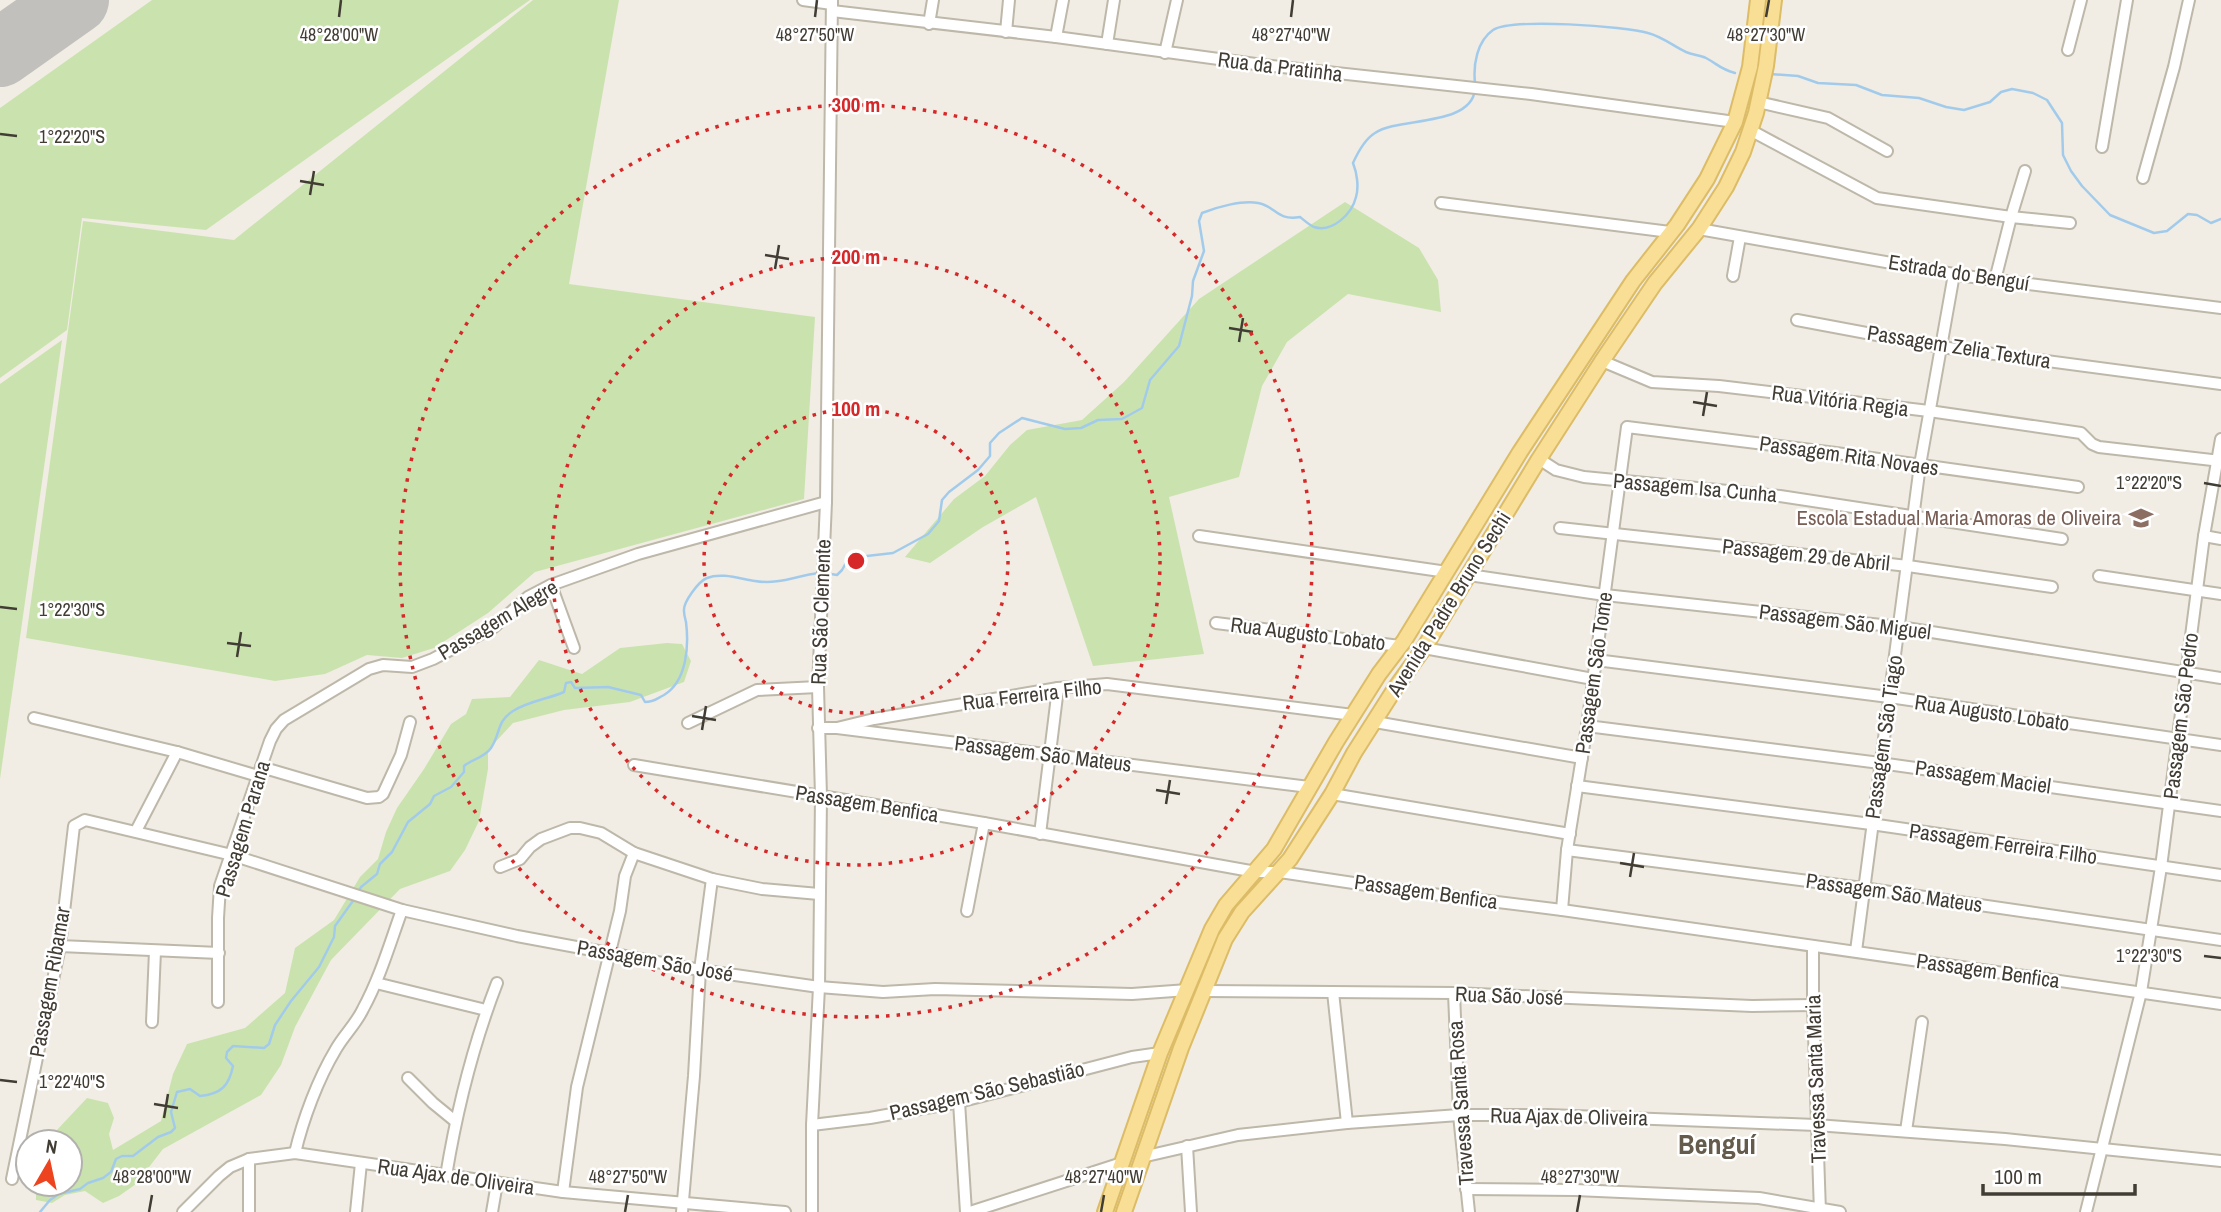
<svg xmlns="http://www.w3.org/2000/svg" width="2221" height="1212" viewBox="0 0 2221 1212" font-family="'Archivo Narrow',sans-serif">
  <style>
    .green { fill: #cae3ae }
    .lines { fill: none; stroke-linecap: round; stroke-linejoin: round }
    .stream { stroke: #a2cbeb; stroke-width: 2.5 }
    .runway { stroke: #c2c0bc; stroke-width: 68 }
    .minor-casing { stroke: #beb8aa; stroke-width: 14 }
    .major-casing { stroke: #dcbc67; stroke-width: 18 }
    .minor { stroke: #fff; stroke-width: 10 }
    .major { stroke: #f8df95; stroke-width: 14 }
    .ticks { fill: none; stroke: #423d34; stroke-width: 2.5 }
    .ring { fill: none; stroke: #d62828; stroke-width: 3.5; stroke-dasharray: 3.5 7 }
    .labels { text-anchor: middle; stroke-width: 5; stroke-linejoin: round; paint-order: stroke }
    .street-label { font-size: 21px; fill: #423d34; stroke: #fff }
    .education-label { font-size: 21px; fill: #785e54; stroke: #fff; text-anchor: end }
    .district-label { font-size: 28px; font-weight: bold; fill: #645b4c; stroke: #fff }
    .ticks-label { font-size: 18px; text-anchor: middle; fill: #423d34; stroke: #fff; stroke-width: 5; stroke-linejoin: round; paint-order: stroke }
    .centre { fill: #d62828; stroke: #fff; stroke-width: 3.5 }
    .ring-label { font-size: 21px; text-anchor: middle; font-weight: bold; fill: #d62828; stroke: #fff; stroke-width: 5; stroke-linejoin: round; paint-order: stroke }
  </style>
  <rect width="100%" height="100%" fill="#f1ede4"/>
  <g class="green">
    <path d="M152 0H530L206 230 82 218 67 330 0 378V108Z"/>
    <path d="M533 0H619L569 284 815 317 804 499 535 572 488 613 434 648 402 658 367 655 325 674 275 681 26 638 83 221 234 240Z"/>
    <path d="M1345 202 1419 248 1438 280 1441 312 1348 294 1287 342 1262 386 1239 477 1169 497 1204 654 1093 666 1036 497 983 527 930 563 905 557 954 499 985 476 1010 445 1027 430 1082 420 1124 382 1199 299Z"/>
    <path d="M62 340 0 779V384Z"/>
    <path d="M667 643 682 644 691 661 684 682 630 702 564 710 513 723 488 750V769L479 821 465 850 450 871 400 889 331 960 295 1027 281 1065 261 1095 163 1149 136 1184 119 1196 103 1203 85 1191 65 1195 52 1203 36 1200V1184H70V1142H55L56 1131 87 1098 108 1103 114 1118 109 1134 113 1150 161 1121 173 1074 187 1044 245 1028 285 993 295 948 334 920 360 877 378 859 386 832 397 808 424 769 451 724 466 714 472 699 510 697 539 660 582 674 620 648Z"/>
  </g>
  <g class="lines">
    <g class="stream">
      <path d="M1770 74 1798 76 1818 83 1856 85 1882 95 1919 98 1946 107 1964 110 1990 102 2001 92 2012 89 2033 93 2047 100 2062 123 2063 155 2071 171 2082 186 2110 215 2154 233 2167 231 2188 214 2197 215 2211 223 2221 219"/>
      <path d="M1475 83C1473 65 1477 41 1493 30 1511 18 1626 26 1648 33 1663 37 1673 46 1686 52 1693 55 1700 55 1706 58 1719 65 1720 69 1735 73"/>
      <path d="M825 573 837 575 842 570 847 561 858 557 893 553 928 534 939 521 942 500 949 492 978 470 990 456V443L999 433 1022 418 1065 429 1081 428 1098 420 1122 419 1142 408 1150 380 1179 346 1192 296 1193 281 1204 251 1199 221 1202 213C1217 207 1242 200 1258 203 1276 206 1276 221 1300 217 1304 220 1309 225 1314 227 1332 233 1352 214 1356 197 1359 187 1357 173 1353 163 1358 152 1365 139 1375 133 1398 117 1470 127 1475 90"/>
      <path d="M358 893 361 887 377 874 380 864 392 852 408 822 430 804 434 796 451 787 464 772V766C472 759 484 758 491 748 501 733 496 722 513 711 529 701 548 699 564 692L566 683 571 682 575 688 608 687 641 695 645 702C654 702 656 699 664 695 687 681 689 646 686 622 685 618 684 615 684 611 683 602 699 581 707 578 721 572 741 579 755 581 778 585 796 576 818 573"/>
      <path d="M40 1212 50 1200 59 1194 80 1189 88 1183 103 1178 111 1172 116 1159 122 1156H133L158 1137 171 1132 175 1128 171 1112 177 1092 190 1089 200 1096C221 1094 229 1086 233 1066L226 1058 227 1052 233 1046 264 1048 269 1044 275 1025 291 1001 319 967 334 937 335 926 355 898"/>
    </g>
    <path class="runway" d="M0 53 75 0"/>
    <g class="minor-casing">
      <g id="minor">
        <path d="M803 0 832 4"/>
        <path d="M832 11 1056 37 1263 65 1531 94 1735 122"/>
        <path d="M929 24 933 0"/>
        <path d="M1006 32 1009 0"/>
        <path d="M1056 37 1063 0"/>
        <path d="M1107 44 1114 0"/>
        <path d="M2068 50 2081 0"/>
        <path d="M1165 53 1177 0"/>
        <path d="M1758 102 1828 118 1887 151"/>
        <path d="M1750 130 1877 198 2011 217 2070 223"/>
        <path d="M2102 147 2127 0"/>
        <path d="M2143 178 2174 67 2189 0"/>
        <path d="M1441 203 1670 232"/>
        <path d="M1699 229 1965 276 2221 308"/>
        <path d="M1733 276 1740 237"/>
        <path d="M1995 280 2011 217 2025 171"/>
        <path d="M1797 320 1941 347 2221 384"/>
        <path d="M1602 361 1652 382 1719 386 1929 411 2081 433 2092 444 2099 447 2221 461"/>
        <path d="M1539 459 1556 470 1584 477 1780 496 2062 539"/>
        <path d="M1560 528 1908 566 2052 587"/>
        <path d="M1199 536 1447 572"/>
        <path d="M2204 536 2221 539"/>
        <path d="M1469 575 1605 595 1900 627 2221 678"/>
        <path d="M2099 576 2221 594"/>
        <path d="M551 585 574 648"/>
        <path d="M1216 623 1400 646"/>
        <path d="M1424 648 1593 679"/>
        <path d="M1596 660 1889 697 2221 745"/>
        <path d="M34 718 177 752 258 776"/>
        <path d="M1375 722 1582 758"/>
        <path d="M688 723 757 690 818 687"/>
        <path d="M1587 726 1880 763 2221 811"/>
        <path d="M818 728H837L1309 787"/>
        <path d="M837 728 874 719 1058 688 1107 684 1353 715"/>
        <path d="M634 765 984 823 1256 872H1280L1400 890 1562 910 2221 1004"/>
        <path d="M261 767 367 798 379 797 383 794 401 755 410 722"/>
        <path d="M1577 786 1871 824 2221 875"/>
        <path d="M1332 794 1570 834"/>
        <path d="M136 831 177 752"/>
        <path d="M1040 834 1058 688"/>
        <path d="M1567 850 1863 888 2221 940"/>
        <path d="M500 867 520 859 530 847 541 839 570 828H580L601 833 634 853 712 879 762 889 819 894"/>
        <path d="M1562 910 1567 850 1587 726 1627 427 1836 453 2078 487"/>
        <path d="M967 911 984 823"/>
        <path d="M60 946 219 953"/>
        <path d="M1813 946V1005L1820 1212"/>
        <path d="M1856 951 1920 465 1954 274"/>
        <path d="M376 983 486 1010"/>
        <path d="M1205 991 1454 993 1752 1006 1813 1005"/>
        <path d="M1333 992 1347 1123"/>
        <path d="M1454 993 1459 1115 1469 1212"/>
        <path d="M218 1002V918L220 886 270 741 276 729 284 720 369 669 383 665 412 667 433 659 494 627 528 597 551 585 638 554 826 502"/>
        <path d="M152 1022 155 951"/>
        <path d="M408 1078 433 1103 455 1121"/>
        <path d="M959 1102 966 1212"/>
        <path d="M812 1125 870 1118 959 1102 1132 1057 1160 1053"/>
        <path d="M1906 1131 1922 1022"/>
        <path d="M1187 1146 1191 1212"/>
        <path d="M295 1153C303 1119 318 1079 336 1049 344 1035 356 1024 363 1009 380 978 390 943 402 910"/>
        <path d="M1142 1157 1238 1135 1347 1123 1459 1115H1548L1816 1125 2005 1139 2221 1161"/>
        <path d="M249 1159V1212"/>
        <path d="M446 1176C457 1109 473 1045 497 983"/>
        <path d="M12 1179 60 946 74 826 85 820 232 855 402 910 517 936 700 970 819 987 883 992 935 989 1132 994 1188 990"/>
        <path d="M1466 1189 1575 1190 1759 1198 1840 1212"/>
        <path d="M563 1192 577 1087 620 911 625 876 634 853"/>
        <path d="M183 1212 219 1176 230 1167 249 1159 295 1153 563 1192 785 1212"/>
        <path d="M356 1212 361 1163"/>
        <path d="M492 1212 497 1183"/>
        <path d="M682 1212 694 1076 700 970 712 879"/>
        <path d="M812 1212V1125L819 987 821 796 818 687 826 502 832 0"/>
        <path d="M970 1212 1122 1163"/>
        <path d="M2086 1212 2141 992 2161 867 2204 536 2221 439"/>
      </g>
    </g>
    <g class="major-casing">
      <g id="major">
        <path d="M1105 1212 1160 1053 1212 929 1226 905 1274 849 1336 742 1379 674 1404 641 1520 452 1633 281 1677 225 1707 179 1735 122 1750 67 1758 0"/>
        <path d="M1124 1212 1181 1048 1225 939 1242 912 1290 859 1332 794 1354 753 1396 687 1424 648 1539 459 1602 361 1655 283 1699 229 1726 187 1743 152 1756 113 1766 66 1774 0"/>
      </g>
    </g>
    <use href="#minor" class="minor"/>
    <use href="#major" class="major"/>
  </g>
  <path class="ticks" d="M339 17 341 0M815 17 817 0M1291 17 1293 0M1766 17 1769 0M0 134 17 136M300 181 324 185M310 195 314 171M765 255 789 259M775 269 779 245M1229 328 1253 332M1239 342 1243 318M1693 402 1717 406M1703 416 1707 392M2204 483 2221 486M0 607 17 609M227 643 251 646M237 657 241 632M692 716 716 720M702 730 706 706M1156 790 1180 794M1166 804 1170 780M1620 863 1644 867M1630 877 1634 853M2204 956 2221 958M0 1080 17 1082M154 1104 178 1108M164 1118 168 1094M149 1212 152 1195M625 1212 628 1195M1101 1212 1104 1195M1577 1212 1580 1195"/>
  <g class="ring">
    <circle cx="856" cy="561" r="152"/>
    <circle cx="856" cy="561" r="304"/>
    <circle cx="856" cy="561" r="456"/>
  </g>
  <defs>
    <g id="school-bare" transform="scale(1.89)"><path d="M0-5L7-2L0 1L-7-2ZM-4 1L0 2.5L4 1V4Q0 6-4 4Z" fill="#8d6e63" stroke="#fff" stroke-width="2.5" paint-order="stroke"/></g>
  </defs>
  <g fill-rule="evenodd">
    <use href="#school-bare" x="2141" y="518"/>
  </g>
  <g class="labels">
    <g class="street-label">
      <text transform="translate(1280 67) rotate(7)" y="7">Rua da Pratinha</text>
      <text transform="translate(1959 273) rotate(9)" y="7">Estrada do Benguí</text>
      <text transform="translate(1959 347) rotate(9)" y="7">Passagem Zelia Textura</text>
      <text transform="translate(1840 401) rotate(7)" y="7">Rua Vitória Regia</text>
      <text transform="translate(1849 456) rotate(8)" y="7">Passagem Rita Novaes</text>
      <text transform="translate(1695 488) rotate(5)" y="7">Passagem Isa Cunha</text>
      <text transform="translate(1806 555) rotate(6)" y="7">Passagem 29 de Abril</text>
      <text transform="translate(1449 604) rotate(-58)" y="7">Avenida Padre Bruno Sechi</text>
      <text transform="translate(821 612) rotate(-88)" y="7">Rua São Clemente</text>
      <text transform="translate(498 620) rotate(-31)" y="7">Passagem Alegre</text>
      <text transform="translate(1845 622) rotate(7)" y="7">Passagem São Miguel</text>
      <text transform="translate(1308 634) rotate(7)" y="7">Rua Augusto Lobato</text>
      <text transform="translate(1594 673) rotate(-82)" y="7">Passagem São Tome</text>
      <text transform="translate(1032 695) rotate(-7)" y="7">Rua Ferreira Filho</text>
      <text transform="translate(1992 713) rotate(8)" y="7">Rua Augusto Lobato</text>
      <text transform="translate(2181 716) rotate(-83)" y="7">Passagem São Pedro</text>
      <text transform="translate(1884 737) rotate(-82)" y="7">Passagem São Tiago</text>
      <text transform="translate(1043 754) rotate(7)" y="7">Passagem São Mateus</text>
      <text transform="translate(1983 777) rotate(8)" y="7">Passagem Maciel</text>
      <text transform="translate(867 804) rotate(9)" y="7">Passagem Benfica</text>
      <text transform="translate(243 829) rotate(-73)" y="7">Passagem Parana</text>
      <text transform="translate(2003 844) rotate(8)" y="7">Passagem Ferreira Filho</text>
      <text transform="translate(1426 892) rotate(8)" y="7">Passagem Benfica</text>
      <text transform="translate(1894 893) rotate(8)" y="7">Passagem São Mateus</text>
      <text transform="translate(655 961) rotate(10)" y="7">Passagem São José</text>
      <text transform="translate(1988 971) rotate(8)" y="7">Passagem Benfica</text>
      <text transform="translate(50 982) rotate(-80)" y="7">Passagem Ribamar</text>
      <text transform="translate(1509 996) rotate(2)" y="7">Rua São José</text>
      <text transform="translate(1816 1079) rotate(-92)" y="7">Travessa Santa Maria</text>
      <text transform="translate(987 1091) rotate(-13)" y="7">Passagem São Sebastião</text>
      <text transform="translate(1461 1103) rotate(-94)" y="7">Travessa Santa Rosa</text>
      <text transform="translate(1569 1117) rotate(1)" y="7">Rua Ajax de Oliveira</text>
      <text transform="translate(456 1177) rotate(8)" y="7">Rua Ajax de Oliveira</text>
    </g>
    <g class="education-label">
      <text x="2121" y="525">Escola Estadual Maria Amoras de Oliveira</text>
    </g>
    <g class="district-label">
      <text x="1717" y="1154">Benguí</text>
    </g>
  </g>
  <g class="ticks-label">
    <text x="339" y="41">48°28'00"W</text>
    <text x="815" y="41">48°27'50"W</text>
    <text x="1291" y="41">48°27'40"W</text>
    <text x="1766" y="41">48°27'30"W</text>
    <text x="72" y="143">1°22'20"S</text>
    <text x="2149" y="489">1°22'20"S</text>
    <text x="72" y="616">1°22'30"S</text>
    <text x="2149" y="962">1°22'30"S</text>
    <text x="72" y="1088">1°22'40"S</text>
    <text x="152" y="1183">48°28'00"W</text>
    <text x="628" y="1183">48°27'50"W</text>
    <text x="1104" y="1183">48°27'40"W</text>
    <text x="1580" y="1183">48°27'30"W</text>
  </g>
  <circle cx="856" cy="561" r="10" class="centre"/>
  <g class="ring-label">
    <text x="856" y="112">300 m</text>
    <text x="856" y="264">200 m</text>
    <text x="856" y="416">100 m</text>
  </g>
  <g transform="translate(49 1163) rotate(9)"><circle r="33" fill="#ffffff" stroke="#b3b1ae" stroke-width="2"/>
  <path d="M0-5L12 26L0 18L-12 26Z" fill="#ed431e"/>
  <text y="-10" font-size="19" font-weight="bold" text-anchor="middle" fill="#423d34">N</text>
  </g>
  <path d="M1983 1184v10h152v-10" fill="none" stroke="#423d34" stroke-width="3.5"/>
  <text x="1994" y="1184" font-size="21" fill="#423d34" stroke="#ffffff" stroke-width="5" paint-order="stroke">100 m</text>
</svg>
